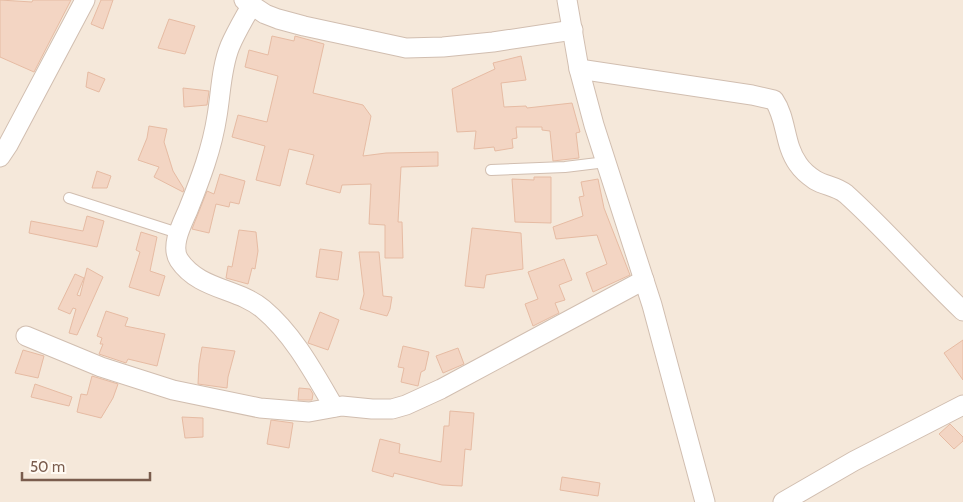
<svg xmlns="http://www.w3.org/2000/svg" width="963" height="502" viewBox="0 0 963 502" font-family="Cabin,sans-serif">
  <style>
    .residential { fill: #f5e8da }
    .building { fill: #f3d5c3; stroke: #e6bba3 }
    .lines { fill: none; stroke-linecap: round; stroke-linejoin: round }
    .service-casing { stroke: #d1beb0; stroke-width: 12 }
    .minor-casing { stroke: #d1beb0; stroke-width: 21 }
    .service { stroke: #fff; stroke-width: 10 }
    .minor { stroke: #fff; stroke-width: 19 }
  </style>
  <rect width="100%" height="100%" fill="#fdf6ec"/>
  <rect class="residential" x="0" y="0" width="963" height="502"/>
  <g class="building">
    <path d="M0 0 32 2 33 0H71L34 72 0 57Z"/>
    <path d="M101 0H113L103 29 91 24Z"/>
    <path d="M169 19 195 26 185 54 158 48Z"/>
    <path d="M272 36 294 41 295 36 324 44 313 93 363 105 371 116 363 156 386 153 438 152V166L401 167 398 222H402L403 258H385V225L369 224 371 184 342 185 340 193 306 184 314 155 289 149 280 186 256 180 265 146 232 137 238 115 267 122 278 76 245 67 249 50 268 55Z"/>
    <path d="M521 56 526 80 501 83 504 107 526 106 527 108 572 103 580 132 576 133 579 158 553 161 550 131 542 130V127H516L517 138 512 139 513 148 495 151 494 147 474 149 476 131 457 132 452 89 495 69 493 63Z"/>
    <path d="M88 72 105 79 99 92 86 87Z"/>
    <path d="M183 88 209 91 207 105 184 107Z"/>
    <path d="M149 126 167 129 164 142 173 171 184 189 183 192 154 177 159 167 138 160 147 138Z"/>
    <path d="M97 171 111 176 107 188H92Z"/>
    <path d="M220 174 245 181 239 204 230 202 229 207 216 204 209 233 192 229 207 191 214 194Z"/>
    <path d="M534 177H551V223L515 222 512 179 534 180Z"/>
    <path d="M598 179 604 208 630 275 593 292 586 273 607 264 597 235 556 239 553 227 583 216 579 197 584 196 581 182Z"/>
    <path d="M87 216 104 221 97 247 29 233 31 221 83 231Z"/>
    <path d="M472 228 521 233 523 269 486 275 484 288 465 286Z"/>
    <path d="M239 230 256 232 258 251 255 269 252 268 248 284 226 278 228 266 232 267Z"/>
    <path d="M141 232 157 237 150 271 165 276 159 296 129 287 140 252 136 250Z"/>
    <path d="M320 249 342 252 338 280 316 277Z"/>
    <path d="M359 252H379L383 296 392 297 390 309 387 316 360 309 364 294Z"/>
    <path d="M564 259 572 280 559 285 565 300 555 303 559 313 533 326 525 304 538 299 528 272Z"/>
    <path d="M87 268 103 277 77 335 69 333 76 309 73 308 70 314 58 309 75 274 84 278 77 295 80 296Z"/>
    <path d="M106 311 128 318 125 326 165 334 157 366 128 359 126 363 99 354 103 344H100L102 338 97 336Z"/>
    <path d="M320 312 339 320 328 350 308 343Z"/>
    <path d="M963 340V380L944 353Z"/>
    <path d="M403 346 429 352 425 370 421 372 418 386 401 382 404 368 398 367Z"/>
    <path d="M202 347 235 351 228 377 227 388 198 384 199 364Z"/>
    <path d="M458 348 464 364 443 373 436 356Z"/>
    <path d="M23 350 44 356 38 378 15 373Z"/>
    <path d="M92 376 118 384 113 398 101 418 77 412 81 394 87 395Z"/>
    <path d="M35 384 72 397 69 406 31 397Z"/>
    <path d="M299 388 310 389 313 394 312 400H298Z"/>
    <path d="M450 411 474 413 471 450 465 449 462 486 442 485 394 473 393 477 372 471 380 439 400 444 399 453 441 462 444 426H449Z"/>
    <path d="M182 417 203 418V437L185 438Z"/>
    <path d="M271 420 293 423 289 448 267 444Z"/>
    <path d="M950 424 963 437V441L954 449 939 434Z"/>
    <path d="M562 477 600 483 598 496 560 490Z"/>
  </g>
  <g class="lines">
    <g class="service-casing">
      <g id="service">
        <path d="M491 170 565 167 606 162"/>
        <path d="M69 198 178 233"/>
      </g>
    </g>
    <g class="minor-casing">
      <g id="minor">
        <path d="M244 0 265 14 278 19 304 26 406 48 443 47 493 42 573 30"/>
        <path d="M567 0 579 69 594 125 652 305 705 502"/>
        <path d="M251 6C244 19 236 32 230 46 221 68 221 93 217 116 212 149 200 180 188 210 182 224 170 246 179 260 199 290 238 288 263 309 294 335 314 373 334 407"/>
        <path d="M579 69 752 95 774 100C787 119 784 145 798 164 802 170 809 176 815 180 825 186 836 186 846 194 887 231 923 273 963 311"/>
        <path d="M0 157 8 145 85 0"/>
        <path d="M26 336 101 367 173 390 260 408 309 412 342 406 372 409H392L406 405 441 389 644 280"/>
        <path d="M783 502 854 461 963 405"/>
      </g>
    </g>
    <use href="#service" class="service"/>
    <use href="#minor" class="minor"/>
  </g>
  <path d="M22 472v8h128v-8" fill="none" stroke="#7a5c4d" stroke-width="2.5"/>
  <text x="30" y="472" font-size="15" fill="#7a5c4d" stroke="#fffaf3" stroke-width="4" paint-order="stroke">50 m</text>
</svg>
